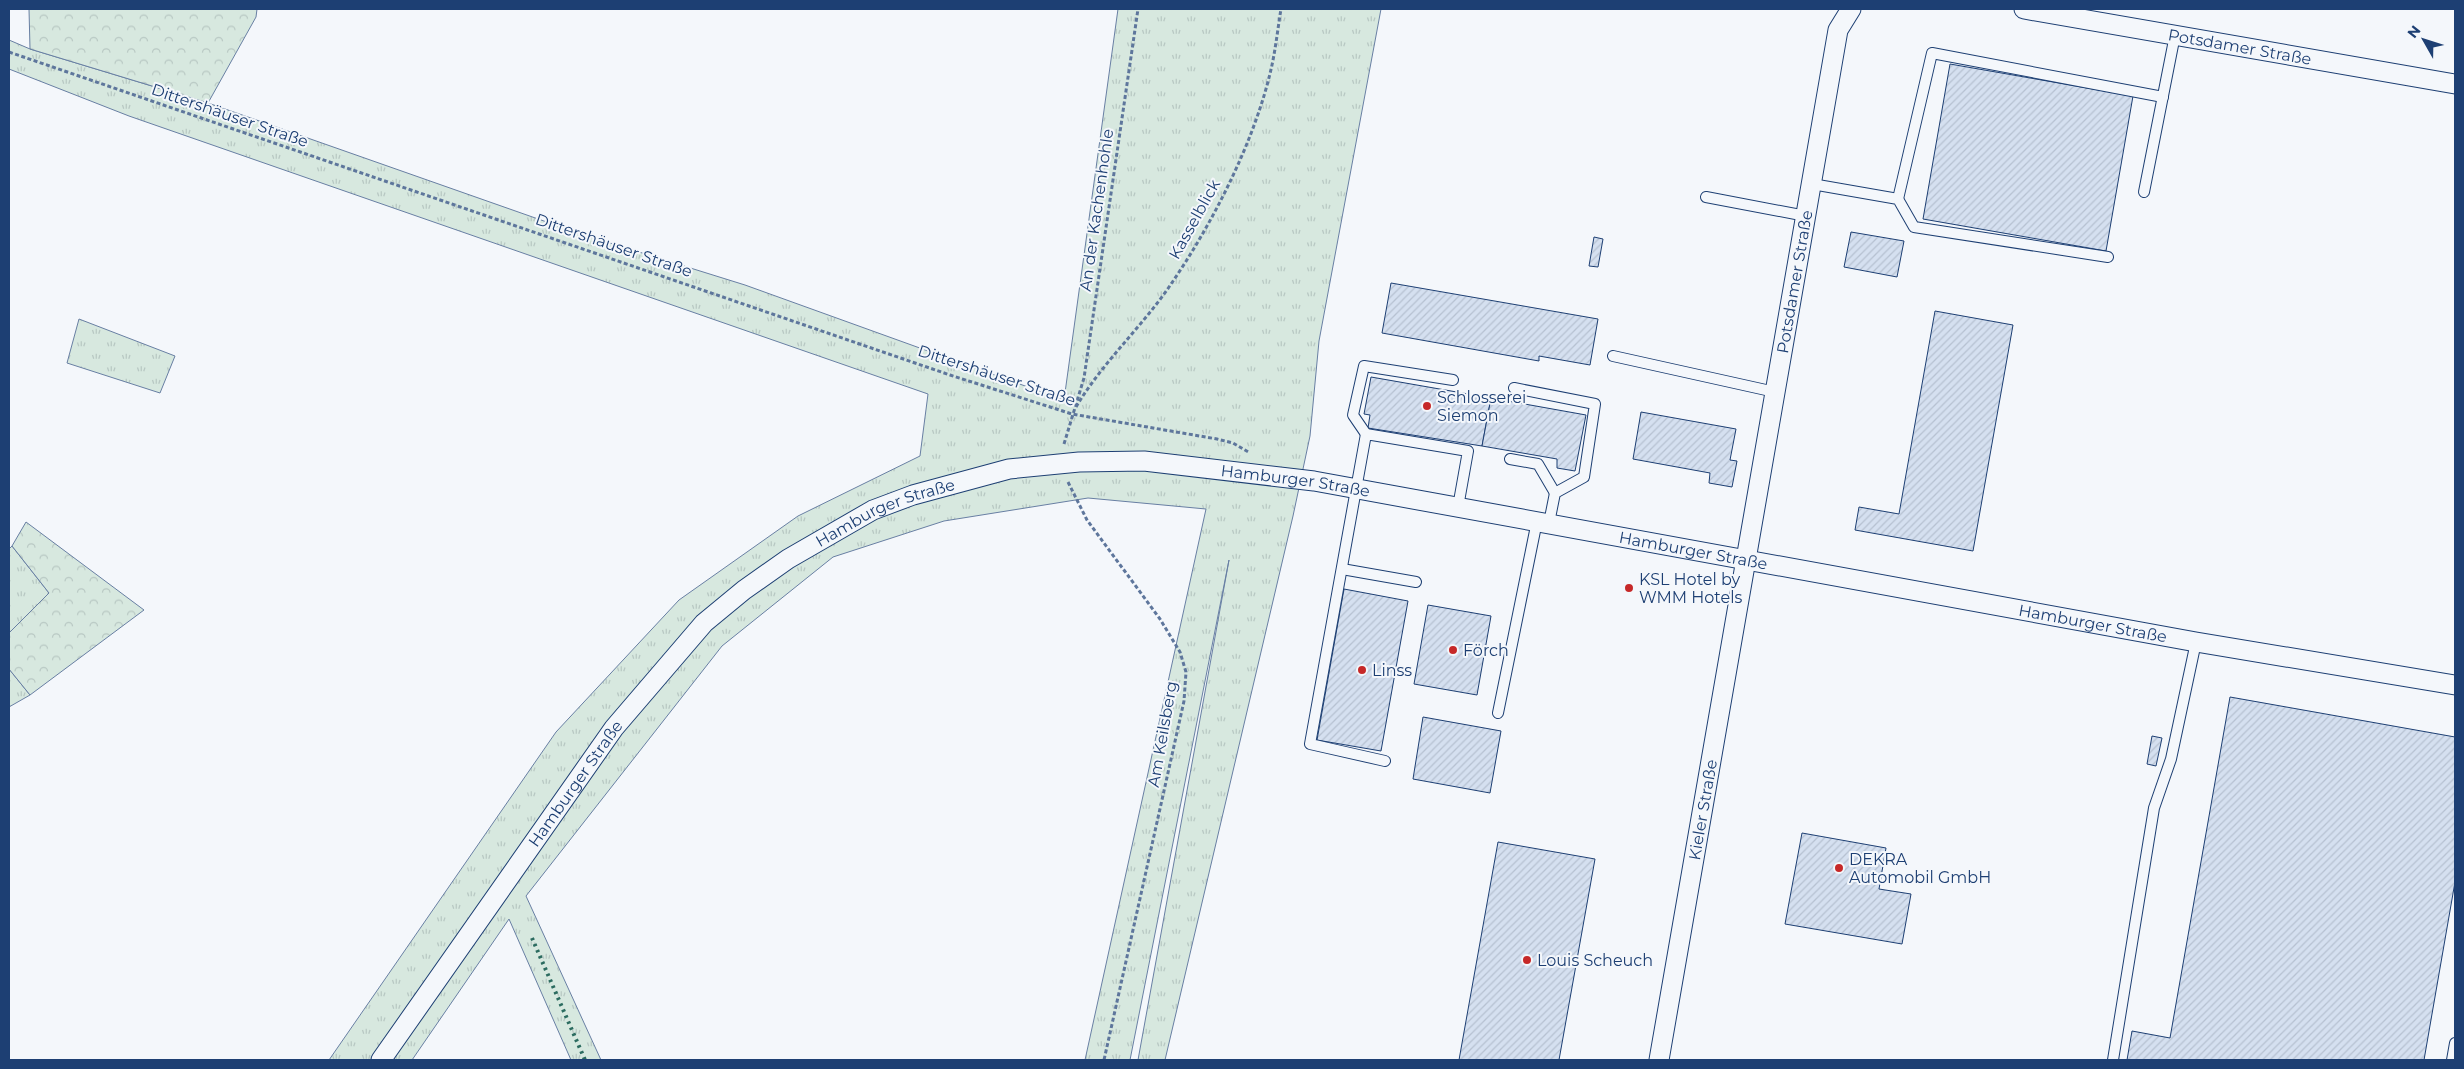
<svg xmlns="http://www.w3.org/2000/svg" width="2464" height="1069" viewBox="0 0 2464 1069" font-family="Montserrat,sans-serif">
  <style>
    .grass { fill: url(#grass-tufts); stroke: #687fa3 }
    .forest { fill: url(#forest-crowns); stroke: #687fa3 }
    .building { fill: url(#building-hatch); stroke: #1d3f73 }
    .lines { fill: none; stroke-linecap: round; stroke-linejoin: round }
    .lane-casing { stroke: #1d3f73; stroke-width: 12 }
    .street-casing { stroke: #1d3f73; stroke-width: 21 }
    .path { stroke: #5e769c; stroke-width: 3; stroke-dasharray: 4 2.5; stroke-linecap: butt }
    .lane { stroke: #f4f7fb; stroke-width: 10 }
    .street { stroke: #f4f7fb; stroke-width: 19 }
    .hedge { stroke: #2c6c60; stroke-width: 4; stroke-dasharray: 2.5 4; stroke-linecap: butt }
    .poi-dot { fill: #c62828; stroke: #f4f7fb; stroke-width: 2 }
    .labels { text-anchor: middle; stroke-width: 4; stroke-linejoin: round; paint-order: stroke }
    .street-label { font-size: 16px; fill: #1d3f73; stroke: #f4f7fb }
    .poi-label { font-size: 16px; fill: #1d3f73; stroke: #f4f7fb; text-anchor: start }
  </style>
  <defs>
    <pattern id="grass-tufts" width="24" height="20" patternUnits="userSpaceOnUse" patternTransform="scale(1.25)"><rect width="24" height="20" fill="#d7e8df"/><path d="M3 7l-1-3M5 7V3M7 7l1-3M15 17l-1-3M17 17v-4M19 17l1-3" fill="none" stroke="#b8c8c3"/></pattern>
    <pattern id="forest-crowns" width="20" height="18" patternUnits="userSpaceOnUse" patternTransform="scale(1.25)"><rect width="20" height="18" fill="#d7e8df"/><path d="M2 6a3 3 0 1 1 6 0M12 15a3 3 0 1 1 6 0" fill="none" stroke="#b8c8c3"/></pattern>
    <pattern id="building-hatch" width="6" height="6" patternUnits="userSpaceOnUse" patternTransform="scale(1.25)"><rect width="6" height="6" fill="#d5e0f0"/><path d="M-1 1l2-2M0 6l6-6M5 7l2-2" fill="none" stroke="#b6c1d1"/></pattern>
  </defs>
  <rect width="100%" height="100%" fill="#f4f7fb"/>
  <g class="grass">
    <path d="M1118 9H1381L1319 341 1310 436 1293 516 1165 1060H1138L1229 560 1130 1060H1085L1206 509 1088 498 944 521 833 557 722 646 526 896 601 1060H571L509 919 412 1060H329L556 732 679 600 798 516 920 456 928 394 129 116 9 69V40L30 49 208 103 578 233 745 285 1064 400Z"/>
    <path d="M79 319 175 356 160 393 67 363Z"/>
    <path d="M12 546 49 593 9 633V549Z"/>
    <path d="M9 669 30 695 9 707Z"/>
  </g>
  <g class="forest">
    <path d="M29 9H257L256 17 208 103 30 49Z"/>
    <path d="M26 522 144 610 30 695 9 669V633L49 593 12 546Z"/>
  </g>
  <g class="building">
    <path d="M1950 64 2133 96 2106 251 1923 219Z"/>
    <path d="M1851 232 1904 241 1897 277 1844 267Z"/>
    <path d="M1594 237 1603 239 1598 267 1589 266Z"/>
    <path d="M1391 283 1598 319 1590 365 1539 356V361L1382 333Z"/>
    <path d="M1935 311 2013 325 1973 551 1855 530 1859 507 1899 514Z"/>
    <path d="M1371 377 1491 398 1482 446 1368 428 1370 415 1364 414Z"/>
    <path d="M1491 398 1586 415 1575 471 1557 468V459L1482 446Z"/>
    <path d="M1641 412 1736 429 1730 460 1737 461 1732 487 1709 483 1710 473 1633 459Z"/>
    <path d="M1344 589 1408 601 1381 751 1317 740Z"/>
    <path d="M1428 605 1491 616 1477 695 1414 684Z"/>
    <path d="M2230 697 2455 737V882L2424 1060H2127L2132 1031 2170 1038Z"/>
    <path d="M1423 717 1501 731 1490 793 1413 779Z"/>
    <path d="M2152 736 2162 738 2156 766 2147 764Z"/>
    <path d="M1802 833 1886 848 1879 889 1911 894 1902 944 1785 924Z"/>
    <path d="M1498 842 1595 859 1559 1060H1459Z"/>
  </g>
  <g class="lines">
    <g class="lane-casing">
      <g id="lane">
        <path d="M1812 184 1898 199 1914 227 2108 257"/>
        <path d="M2144 192 2175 35"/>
        <path d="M1706 197 1806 216"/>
        <path d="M1898 199 1932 53 2163 97"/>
        <path d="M1613 356 1775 392"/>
        <path d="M1514 388 1595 404 1584 477 1555 493 1549 523"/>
        <path d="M1366 434 1353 415 1364 366 1453 380"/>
        <path d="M1510 459 1538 464 1555 493"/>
        <path d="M1342 569 1416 582"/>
        <path d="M1498 713 1537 521"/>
        <path d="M1385 761 1310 744 1366 434 1468 451 1458 507"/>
        <path d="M2113 1060 2154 808 2171 759 2196 642"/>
        <path d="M2452 1060 2455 1043"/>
      </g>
    </g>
    <g class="street-casing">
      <g id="street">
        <path id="s1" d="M2024 9 2455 84"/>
        <path id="s2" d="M381 1060 614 728 704 623 744 590 788 559 873 510 913 495 1009 469 1079 462 1144 461 1314 481 2196 642 2455 685"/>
        <path id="s3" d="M1659 1060 1838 30 1851 9"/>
      </g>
    </g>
    <g class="path">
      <path d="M9 52 950 375 1072 414 1217 439 1233 443 1250 453"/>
      <path d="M1076 407C1102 363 1140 329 1169 287 1212 225 1256 139 1272 65 1276 46 1278 27 1281 9"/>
      <path d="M1064 444 1084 378 1138 9"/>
      <path d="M1068 482 1087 520 1160 619 1180 652 1186 672 1184 701 1104 1060"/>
    </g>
    <use href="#lane" class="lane"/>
    <use href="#street" class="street"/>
    <path class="hedge" d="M532 938 585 1060"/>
  </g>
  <g class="poi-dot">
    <circle cx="1427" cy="406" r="5"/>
    <circle cx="1629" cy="588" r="5"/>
    <circle cx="1453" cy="650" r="5"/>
    <circle cx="1362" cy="670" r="5"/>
    <circle cx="1839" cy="868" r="5"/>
    <circle cx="1527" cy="960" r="5"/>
  </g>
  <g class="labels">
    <g class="street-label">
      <text dy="6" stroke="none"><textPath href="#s1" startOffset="219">Potsdamer Straße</textPath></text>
      <text transform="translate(230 115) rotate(19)" y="6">Dittershäuser Straße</text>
      <text transform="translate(1096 210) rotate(-82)" y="6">An der Kachenhohle</text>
      <text transform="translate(1194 219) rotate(-61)" y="6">Kasselblick</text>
      <text transform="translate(614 245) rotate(19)" y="6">Dittershäuser Straße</text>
      <text dy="6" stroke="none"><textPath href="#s3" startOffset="790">Potsdamer Straße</textPath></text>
      <text transform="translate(997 375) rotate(18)" y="6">Dittershäuser Straße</text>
      <text dy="6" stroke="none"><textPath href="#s2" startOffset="1178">Hamburger Straße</textPath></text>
      <text dy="6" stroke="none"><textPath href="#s2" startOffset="758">Hamburger Straße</textPath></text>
      <text dy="6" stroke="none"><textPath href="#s2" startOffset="1582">Hamburger Straße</textPath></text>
      <text dy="6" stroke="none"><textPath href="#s2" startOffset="1988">Hamburger Straße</textPath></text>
      <text transform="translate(1162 734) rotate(-80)" y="6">Am Keilsberg</text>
      <text dy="6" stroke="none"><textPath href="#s2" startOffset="338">Hamburger Straße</textPath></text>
      <text dy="6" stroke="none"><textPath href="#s3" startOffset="254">Kieler Straße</textPath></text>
    </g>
    <g class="poi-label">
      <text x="1437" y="403">Schlosserei<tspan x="1437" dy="18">Siemon</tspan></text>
      <text x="1639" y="585">KSL Hotel by<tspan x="1639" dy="18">WMM Hotels</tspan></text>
      <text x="1463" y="656">Förch</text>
      <text x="1372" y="676">Linss</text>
      <text x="1849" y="865">DEKRA<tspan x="1849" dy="18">Automobil GmbH</tspan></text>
      <text x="1537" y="966">Louis Scheuch</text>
    </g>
  </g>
  <rect width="2464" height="1069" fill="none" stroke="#1d3f73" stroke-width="20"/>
  <g transform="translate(2424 40) rotate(309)" stroke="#f4f7fb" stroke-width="4" paint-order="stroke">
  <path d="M0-4L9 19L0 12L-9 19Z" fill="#1d3f73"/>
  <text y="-8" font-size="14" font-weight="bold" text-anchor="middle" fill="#1d3f73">N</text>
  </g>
</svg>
